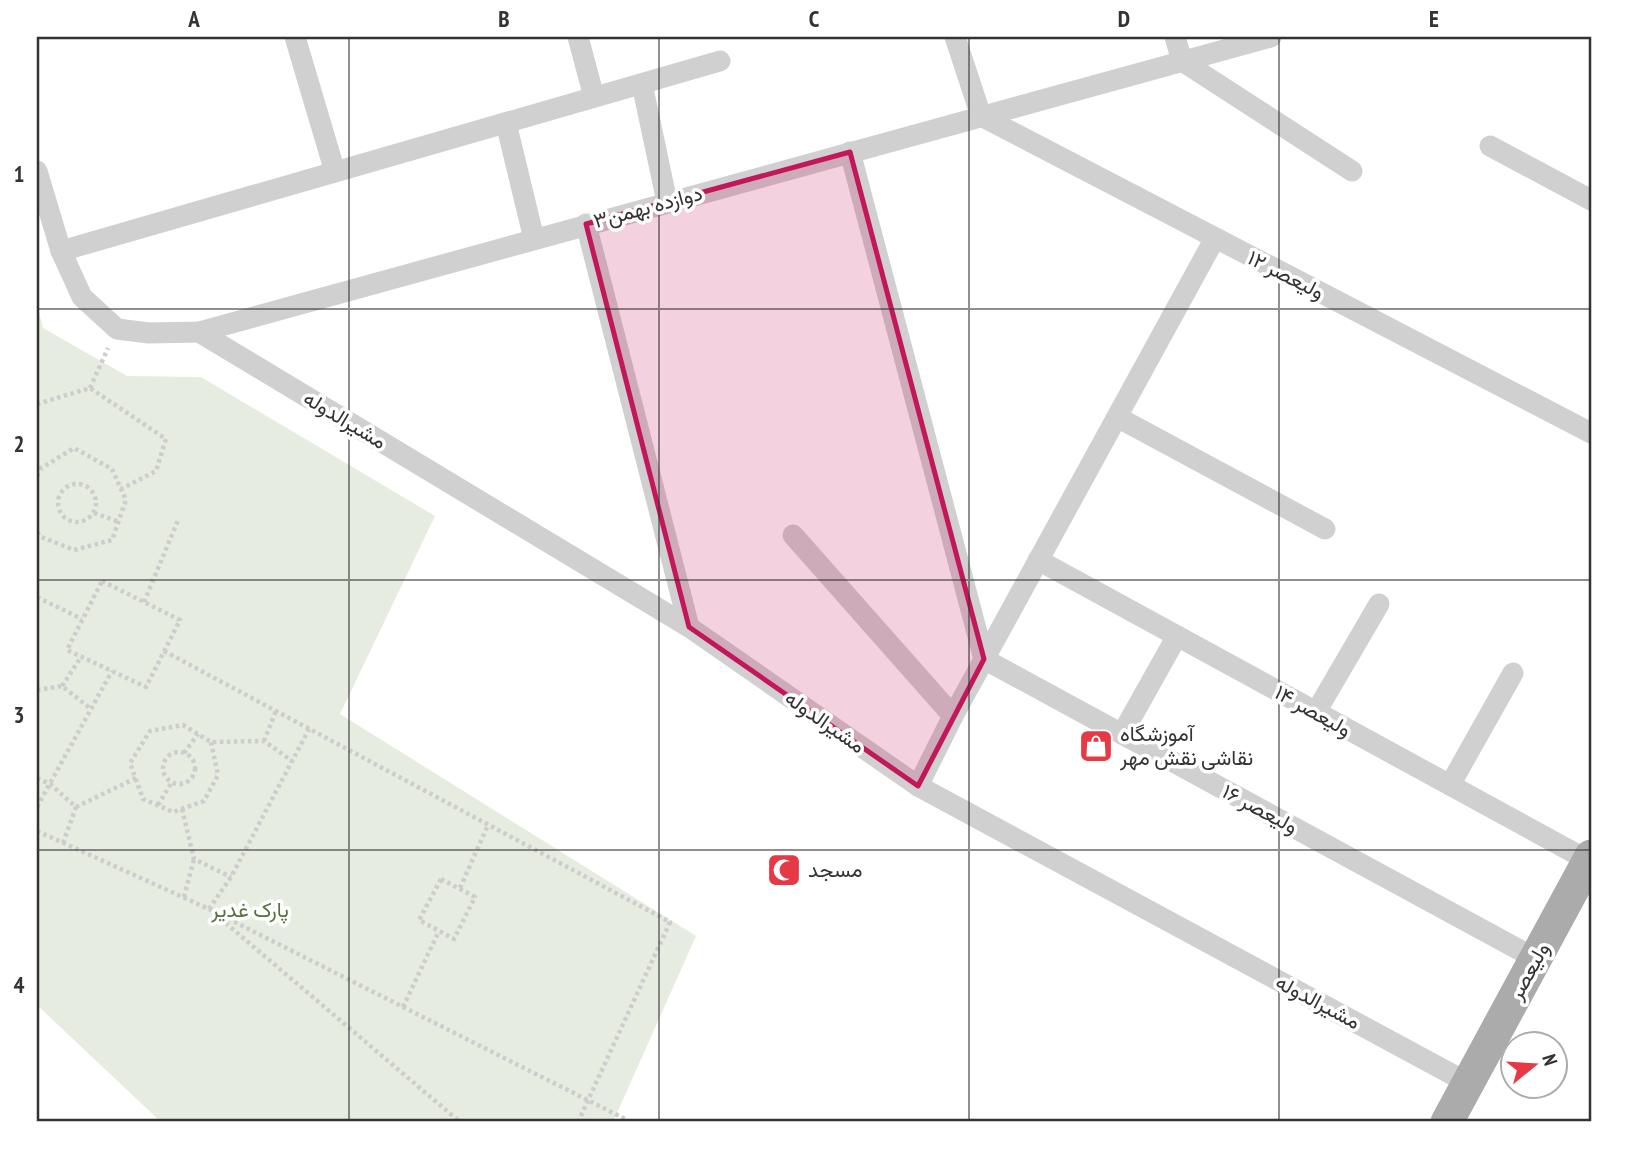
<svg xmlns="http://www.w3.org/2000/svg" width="1628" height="1159" viewBox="0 0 1628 1159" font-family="'PT Sans Narrow',Vazirmatn,sans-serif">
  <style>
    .green { fill: #e6ecdf }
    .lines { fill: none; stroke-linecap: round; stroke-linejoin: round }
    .path { stroke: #cdcdcd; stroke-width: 4.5; stroke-dasharray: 3.5 3.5; stroke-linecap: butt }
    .minor { stroke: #d0d0d0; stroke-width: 21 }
    .primary { stroke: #ababab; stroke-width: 33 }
    .marked { fill: #c2185b; fill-opacity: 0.2; stroke: #c2185b; stroke-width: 5; stroke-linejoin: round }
    .grid { fill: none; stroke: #333; stroke-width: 2; stroke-opacity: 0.55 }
    .labels { text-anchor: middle; stroke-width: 7; stroke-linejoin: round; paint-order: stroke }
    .street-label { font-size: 21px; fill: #333; stroke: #fff }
    .poi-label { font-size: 21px; fill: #333; stroke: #fff; text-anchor: start }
    .park-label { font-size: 21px; fill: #56703f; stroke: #fff }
    .neatline { fill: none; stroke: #333; stroke-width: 2.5 }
    .grid-label { font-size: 23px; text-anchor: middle; font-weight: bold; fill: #333 }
  </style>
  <rect width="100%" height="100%" fill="#fff"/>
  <path class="green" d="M37 304 43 328 127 376 201 377 435 516 340 714 696 936 613 1122H161L37 1005Z"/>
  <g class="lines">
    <g class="path">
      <path d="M90 388 108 348"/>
      <path d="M37 404 90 388 166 439 156 471 121 489"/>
      <path d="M37 476 40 469 74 448 112 469 126 500 112 540 74 550 39 536 37 531"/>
      <circle cx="77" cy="503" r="19"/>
      <path d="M94 513 119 522"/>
      <path d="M102 581 180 620 146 687 67 650Z"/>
      <path d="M37 597 82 619"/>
      <path d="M144 602 179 518"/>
      <path d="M164 651 670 922 578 1122"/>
      <path d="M62 686 81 657"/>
      <path d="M37 690 62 686 91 709"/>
      <path d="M264 741 276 711"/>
      <path d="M211 742 218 775 204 801 173 812 143 799 130 763 150 731 183 725 211 742 264 741 292 761"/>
      <circle cx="179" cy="768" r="16"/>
      <path d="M184 753 198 734"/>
      <path d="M37 778 50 784 76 807 136 778"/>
      <path d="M158 805 172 782"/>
      <path d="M37 807 112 671"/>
      <path d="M182 809 194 859 231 877"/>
      <path d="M37 831 209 909 631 1122"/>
      <path d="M63 843 76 807"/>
      <path d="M441 879 475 897 454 939 419 920Z"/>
      <path d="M460 888 488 825"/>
      <path d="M184 897 194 859"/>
      <path d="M209 909 231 877 309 729"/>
      <path d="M215 914 460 1122"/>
      <path d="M403 1007 439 931"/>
    </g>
    <g class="minor">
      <path d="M295 37 335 172"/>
      <path d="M578 37 594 97"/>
      <path d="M955 37 981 116 1591 433"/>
      <path d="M1175 37 1182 61 1352 171"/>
      <path d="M642 84 667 202"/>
      <path d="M506 123 534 239"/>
      <path d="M1490 146 1591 200"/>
      <path d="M850 152 984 659 1536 959"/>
      <path d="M37 171 61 251 82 297 117 329 149 333 199 332 1271 37"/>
      <path d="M586 224 689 627"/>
      <path d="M61 251 720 61"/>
      <path d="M199 332 689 627 918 786 1468 1083"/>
      <path d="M1117 417 1325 529"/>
      <path d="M793 535 953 716"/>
      <path d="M1038 560 1589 861"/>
      <path d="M1316 712 1379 604"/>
      <path d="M1122 734 1177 636"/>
      <path d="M1450 785 1513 673"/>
      <path d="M918 786 953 716 1215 238"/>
    </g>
    <path class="primary" d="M1447 1122 1591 856"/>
  </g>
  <path class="marked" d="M850 152 984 659 918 786 689 627 586 224Z"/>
  <path class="grid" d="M349 37V1122M659 37V1122M969 37V1122M1279 37V1122M37 309H1591M37 580H1591M37 850H1591"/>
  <defs>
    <g id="shop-square" transform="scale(1.75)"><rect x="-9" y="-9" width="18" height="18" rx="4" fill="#e63946" stroke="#fff"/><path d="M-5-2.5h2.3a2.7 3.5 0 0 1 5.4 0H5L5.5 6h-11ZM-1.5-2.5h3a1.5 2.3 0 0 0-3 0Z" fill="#fff"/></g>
    <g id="mosque-square" transform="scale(1.75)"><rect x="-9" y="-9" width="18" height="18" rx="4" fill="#e63946" stroke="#fff"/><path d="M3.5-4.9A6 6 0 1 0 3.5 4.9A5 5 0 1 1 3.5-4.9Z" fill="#fff"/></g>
  </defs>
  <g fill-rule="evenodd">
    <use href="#shop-square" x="1096" y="746"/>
    <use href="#mosque-square" x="784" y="870"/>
  </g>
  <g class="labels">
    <g class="street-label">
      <text transform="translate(648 207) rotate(-15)" y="7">دوازده بهمن۳</text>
      <text transform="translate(1286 275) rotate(27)" y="7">ولیعصر ۱۲</text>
      <text transform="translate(345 420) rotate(31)" y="7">مشیرالدوله</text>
      <text transform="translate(1313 711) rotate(29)" y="7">ولیعصر ۱۴</text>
      <text transform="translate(825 722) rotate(35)" y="7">مشیرالدوله</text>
      <text transform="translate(1260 809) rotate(28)" y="7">ولیعصر ۱۶</text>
      <text transform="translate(1529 971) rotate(-61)" y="7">ولیعصر</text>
      <text transform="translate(1318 1002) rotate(28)" y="7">مشیرالدوله</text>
    </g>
    <g class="poi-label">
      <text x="1120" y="741">آموزشگاه<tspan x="1120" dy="24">نقاشی نقش مهر</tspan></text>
      <text x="808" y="877">مسجد</text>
    </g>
    <g class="park-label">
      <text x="250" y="917">پارک غدیر</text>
    </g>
  </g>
  <rect width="1628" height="1159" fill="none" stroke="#ffffff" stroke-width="77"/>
  <g transform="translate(1534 1065) rotate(72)"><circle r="33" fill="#ffffff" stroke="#adadad" stroke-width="2"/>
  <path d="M0-5L12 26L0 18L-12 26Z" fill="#e63946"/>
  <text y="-10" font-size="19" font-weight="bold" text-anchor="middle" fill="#333333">N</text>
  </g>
  <rect x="38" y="38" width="1552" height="1082" class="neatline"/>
  <g class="grid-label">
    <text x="194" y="27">A</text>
    <text x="504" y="27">B</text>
    <text x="814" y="27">C</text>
    <text x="1124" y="27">D</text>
    <text x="1434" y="27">E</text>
    <text x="19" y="182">1</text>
    <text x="19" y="452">2</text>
    <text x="19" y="723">3</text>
    <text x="19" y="993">4</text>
  </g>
</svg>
